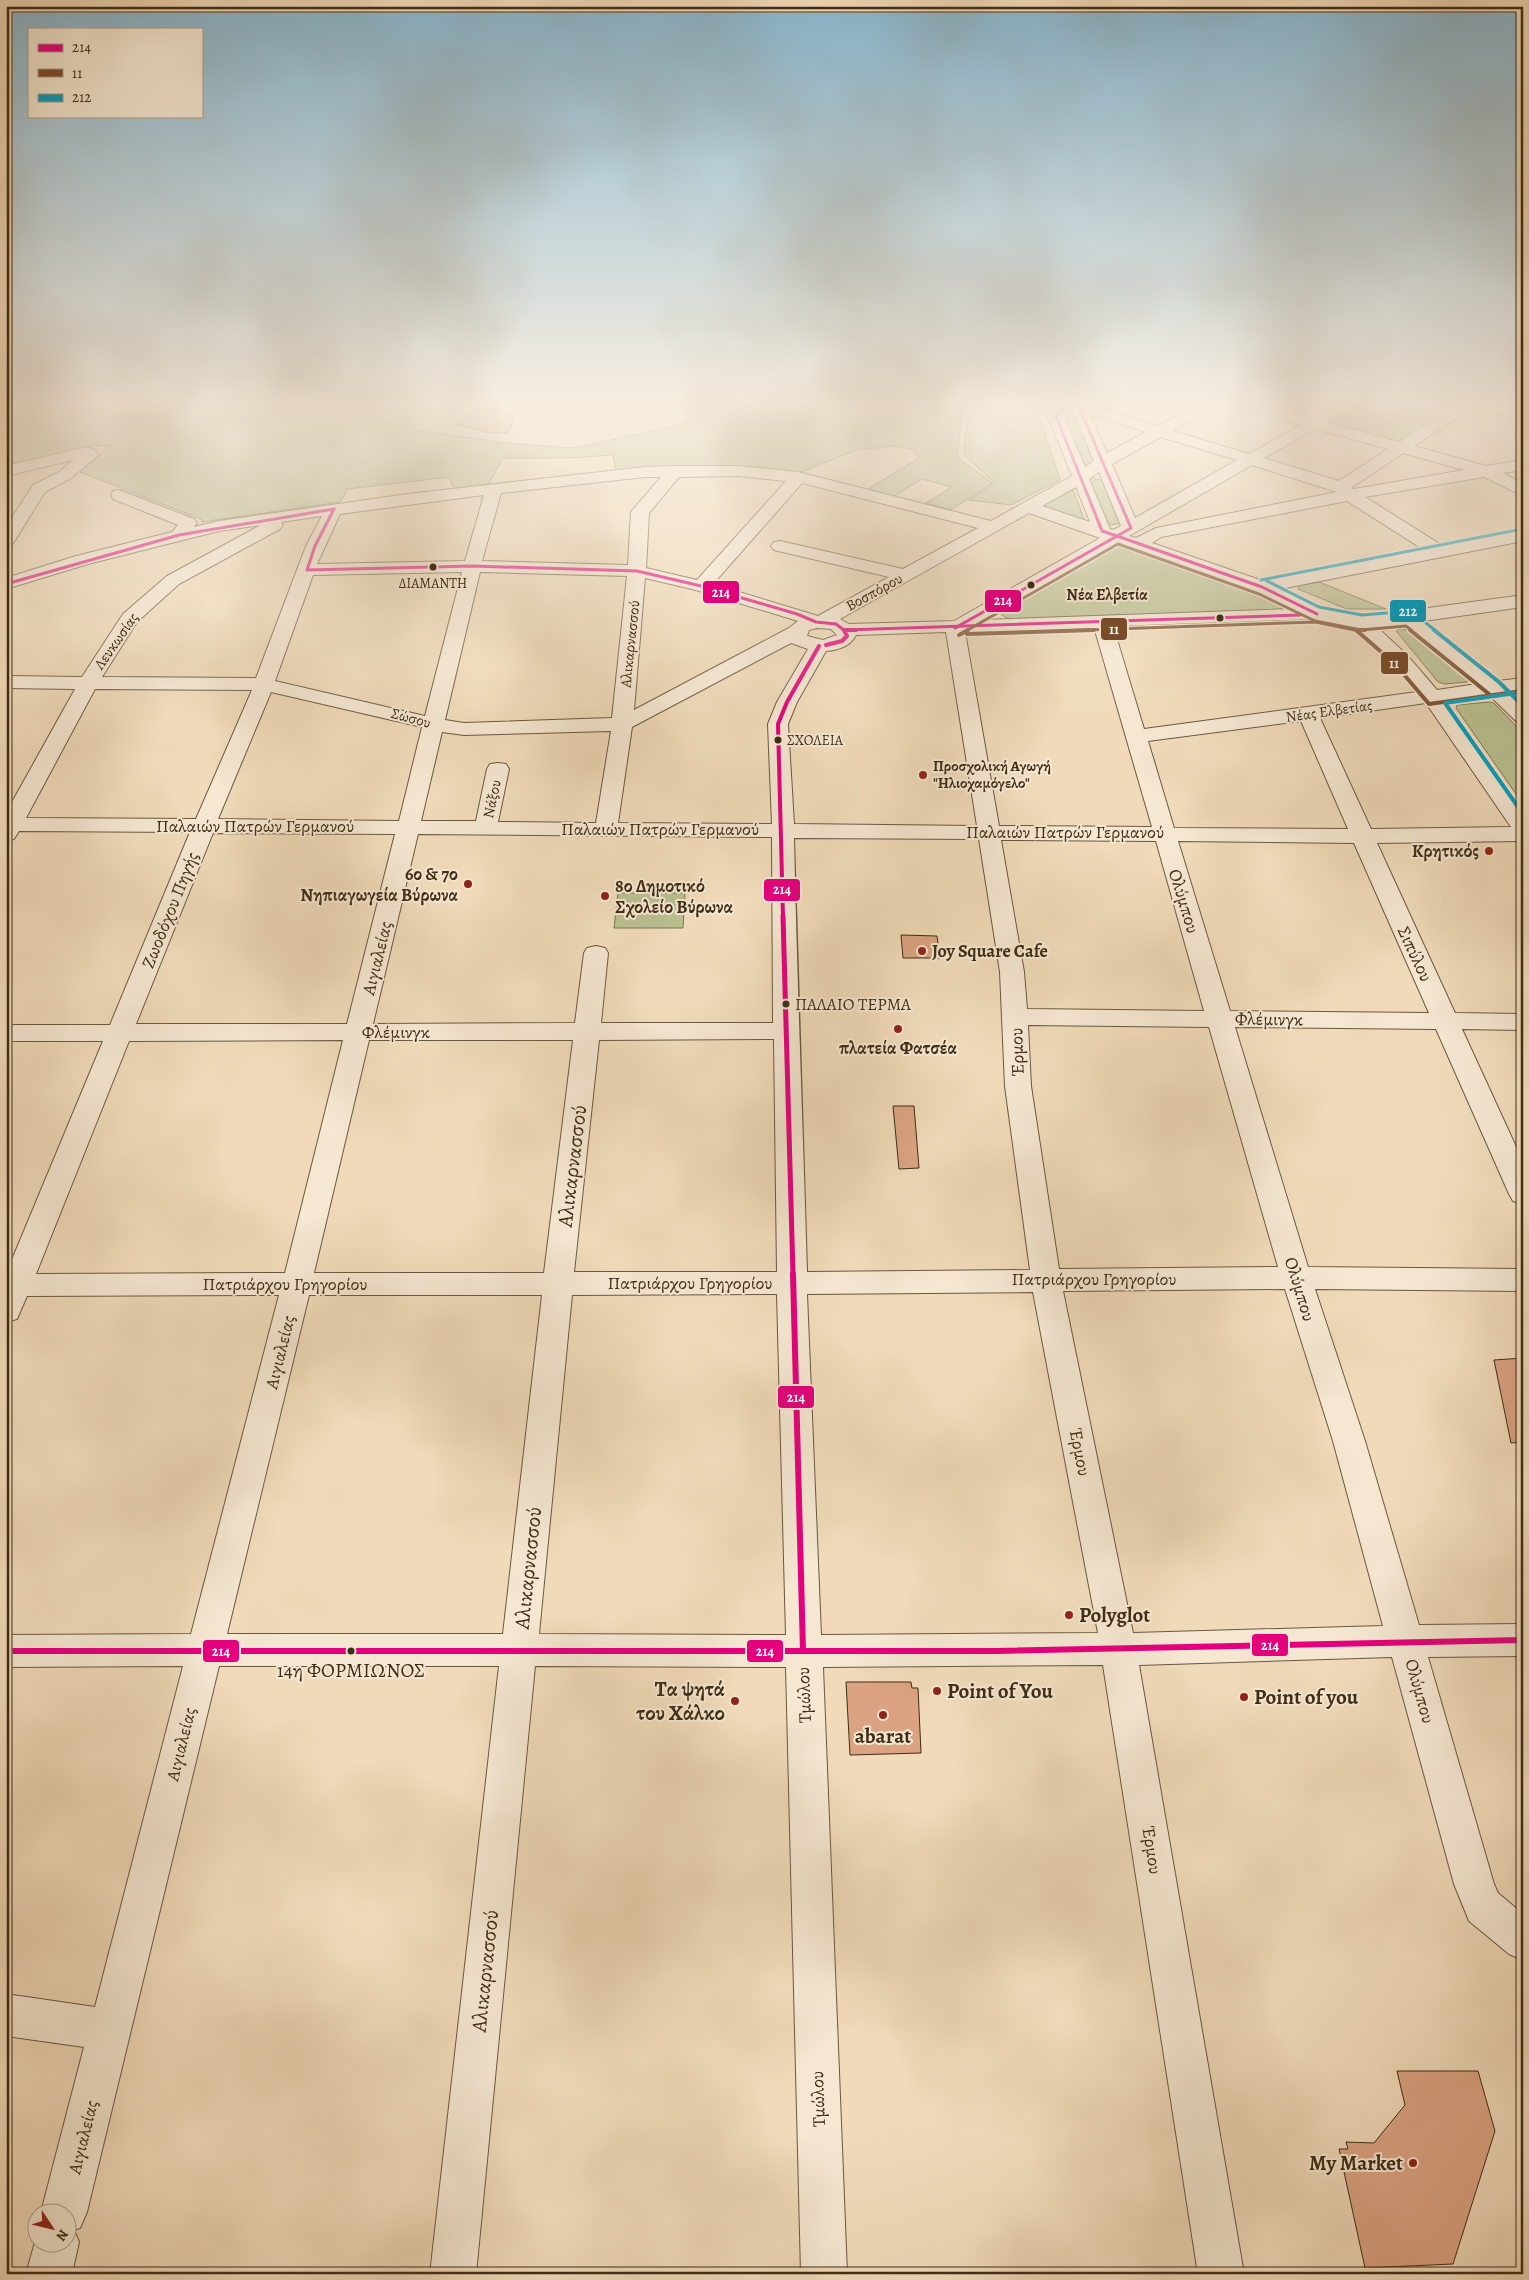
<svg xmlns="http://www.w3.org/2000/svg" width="1529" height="2280" viewBox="0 0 1529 2280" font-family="Alegreya,serif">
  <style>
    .green { fill: #b9c090; stroke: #7c7652 }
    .building { fill: #dba382; stroke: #3e2d15 }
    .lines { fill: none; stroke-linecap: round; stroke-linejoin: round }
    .minor-casing { stroke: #6a583e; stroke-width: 2 }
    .minor { fill: #f5e7d2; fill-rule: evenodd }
    .bus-1-far3-casing { stroke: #f5e7d2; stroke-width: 5.5 }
    .bus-1-far2-casing { stroke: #f5e7d2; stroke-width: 7 }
    .bus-1-far1-casing { stroke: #f5e7d2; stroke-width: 9 }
    .bus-1-casing { stroke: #f5e7d2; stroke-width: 10 }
    .bus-2-far1-casing { stroke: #f5e7d2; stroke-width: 5.5 }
    .bus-2-casing { stroke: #f5e7d2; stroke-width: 7 }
    .bus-3-far1-casing { stroke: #f5e7d2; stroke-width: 5.5 }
    .bus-3-casing { stroke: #f5e7d2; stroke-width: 7 }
    .bus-1-far3 { stroke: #e5007d; stroke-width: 3 }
    .bus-1-far2 { stroke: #e5007d; stroke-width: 4 }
    .bus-1-far1 { stroke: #e5007d; stroke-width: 5 }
    .bus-1 { stroke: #e5007d; stroke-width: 6 }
    .bus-2-far1 { stroke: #7a4b2a; stroke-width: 3 }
    .bus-2 { stroke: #7a4b2a; stroke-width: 4 }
    .bus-3-far1 { stroke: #069dbc; stroke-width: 3 }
    .bus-3 { stroke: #069dbc; stroke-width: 4 }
    .bus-dot { fill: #3e2d15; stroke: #f5e7d2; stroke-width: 2 }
    .poi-dot { fill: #8f2418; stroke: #f5e7d2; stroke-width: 2 }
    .labels { text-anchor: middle; stroke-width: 4; stroke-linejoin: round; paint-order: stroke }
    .far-bus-label { font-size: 14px; fill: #3e2d15; stroke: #f5e7d2 }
    .far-street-label { font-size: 15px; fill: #3e2d15; stroke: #f5e7d2 }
    .far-poi-label { font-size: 15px; font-weight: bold; fill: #3e2d15; stroke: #f5e7d2; text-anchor: start }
    .far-neighbourhood-label { font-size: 16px; font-weight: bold; fill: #3e2d15; stroke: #f5e7d2 }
    .bus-label { font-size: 17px; fill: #3e2d15; stroke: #f5e7d2; text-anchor: start }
    .street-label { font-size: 18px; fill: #3e2d15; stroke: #f5e7d2 }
    .poi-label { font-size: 18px; font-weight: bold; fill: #3e2d15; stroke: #f5e7d2; text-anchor: end }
    .near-bus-label { font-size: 20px; fill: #3e2d15; stroke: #f5e7d2 }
    .near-street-label { font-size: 21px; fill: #3e2d15; stroke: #f5e7d2 }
    .near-poi-label { font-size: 21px; font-weight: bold; fill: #3e2d15; stroke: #f5e7d2; text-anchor: start }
    .line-badge { stroke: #f5e7d2; stroke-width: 2 }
    .badge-label { font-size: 14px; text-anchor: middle; font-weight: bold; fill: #fff }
  </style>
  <rect width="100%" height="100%" fill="#f0dab9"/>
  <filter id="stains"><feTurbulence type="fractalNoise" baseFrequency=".004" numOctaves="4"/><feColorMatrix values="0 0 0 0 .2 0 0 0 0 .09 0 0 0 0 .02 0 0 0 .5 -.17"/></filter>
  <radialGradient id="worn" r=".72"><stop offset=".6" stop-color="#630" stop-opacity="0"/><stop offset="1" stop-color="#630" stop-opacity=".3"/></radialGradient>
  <g class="green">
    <path d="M6 401H416L406 414 416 430 505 443 574 448 677 426 714 409 755 401H966L962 414 957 457 992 483 951 510 926 503 952 487 922 479 894 496 868 489 919 458 912 449 895 446 856 450 799 473 671 466 616 470 613 455 569 458H503L487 487 454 489 449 477 348 489 340 502 202 522 201 519 80 472 111 445 87 447 19 465 6 459Z"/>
    <path d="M642 401H715L658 411 582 412V410Z"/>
    <path d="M975 401H1041L1043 409 1037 410 1060 480 1011 505 969 500 995 483 964 455C965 436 967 419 975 401Z"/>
    <path d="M1349 401H1470L1402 448 1313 424Z"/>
    <path d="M1069 416 1077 417 1097 460 1083 469 1063 420Z"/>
    <path d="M1093 478 1104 481 1122 518 1118 524 1111 525 1105 519 1087 482Z"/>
    <path d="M1073 490 1086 524 1037 508Z"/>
    <path d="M1112 544 1129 545 1244 585 1281 600 1280 611 1011 620 1000 614 997 609Z"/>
    <path d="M1319 582 1386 609H1347L1298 589 1300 585Z"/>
    <path d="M1401 629C1428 631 1451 662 1470 679L1467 682 1445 684 1438 682 1397 632V630Z"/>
    <path d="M1489 702 1494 703 1523 733V804L1456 708 1457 705Z"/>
    <path d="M618 893H685L683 928H614Z"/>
  </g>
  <g class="building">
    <path d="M483 401H496L514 420 508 433H491L455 424Z"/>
    <path d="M901 935 937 936 940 958H903Z"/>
    <path d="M893 1106H914L919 1168 899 1169Z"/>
    <path d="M1523 1358V1442L1511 1443 1494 1360Z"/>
    <path d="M846 1682H911L912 1688H918L921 1753 850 1755Z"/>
    <path d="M1397 2071H1478L1495 2131 1453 2264 1365 2268 1339 2149H1348L1346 2142 1374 2143 1405 2105Z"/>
  </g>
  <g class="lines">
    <g class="minor-casing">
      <g id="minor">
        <path d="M1065 401H1084L1083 403 1158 426 1204 401H1223L1173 431 1249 454 1301 425 1228 404 1226 401H1251L1312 418 1338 401H1356L1326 422 1399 442 1462 401H1489L1523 410V420L1474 407 1414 446 1486 466 1523 460V470L1503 473 1523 484V496L1484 477 1365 497 1443 546 1523 531V541L1280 589 1322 609 1362 617 1523 595V607L1424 621 1498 681 1523 678V690L1509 692 1523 705V723L1516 721 1489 695 1445 701 1523 812V841L1377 843 1455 1013 1523 1014V1030L1462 1029 1523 1162V1204L1513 1201 1509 1194 1436 1029 1235 1027 1308 1267 1523 1269V1291L1315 1289 1365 1441 1419 1625 1523 1624V1656L1428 1657 1494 1884 1498 1893 1523 1914V1960L1509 1954 1469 1921 1454 1884 1392 1657 1139 1665 1244 2274H1198L1103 1665 823 1667 847 2274H801L786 1667 535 1666 476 2274H430L499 1666H219L87 2212 80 2228 74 2230 79 2242 72 2274H26L38 2231V2242H68V2212H41L84 2047 6 2036V1994L95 2007 183 1666 6 1667V1635L191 1634 279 1295 27 1296 17 1319 6 1322V1274L103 1041H6V1025H110L190 832 19 831 14 839 6 841V813L75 689 6 688V676L82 677 123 614 167 576 261 525 219 531 88 564 6 589V578L76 556 172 532 178 525 113 499 111 495 113 491 119 490 194 519 197 523 194 527 219 521 408 494 645 467 675 466H739L798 472 991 521 1072 476 1048 416ZM1073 411 1094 461 1085 467 1064 417ZM1090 415 1146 432 1107 453ZM1316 429 1388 449 1339 481 1264 458ZM1161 437 1237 460 1135 518 1112 464ZM1403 453 1464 470 1354 489 1351 488ZM1252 465 1337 492 1156 528 1136 538 1129 536ZM1099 472 1121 526 1113 530 1110 529 1089 479ZM739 476 786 481 697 580 646 568 649 513 679 477ZM645 477H661L631 512 628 565 482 561 501 493ZM802 483 978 528 903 569 780 541 774 542 771 546 774 550 889 577 818 616 713 584ZM1076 487 1090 522 1042 506ZM484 495 465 561 317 564 340 514ZM1347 501 1424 550 1263 581 1152 543 1161 537ZM1029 513 1100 538 954 621 849 624 840 619ZM322 516 306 546 256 678 102 677 137 622 179 584 280 529 283 525 281 522ZM1116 543 1256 591 1292 609 982 620ZM462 572 425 716 275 681 313 575ZM480 572 627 576 612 718 464 723 445 720ZM645 578 696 590 798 621 789 628 634 710ZM1315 619 1356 627 1393 663 1417 692 1144 729 1113 626ZM1404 624 1477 684 1437 690 1407 655 1377 627ZM1094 627 1152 827 999 826 965 632ZM817 628 831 629 837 635 823 640 807 636 809 630ZM946 632 977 826 794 824 788 724 797 702 826 651C838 650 851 646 856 635ZM791 643 808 649 777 702 768 724 772 824 618 823 632 727ZM95 689 252 690 196 819 26 818ZM271 692 422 727 399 821 218 819ZM1426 703 1511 827 1371 829 1320 718ZM1301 721 1348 829 1174 828 1148 741ZM611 731 596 823 498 822 509 769 506 764 498 763 490 764 487 769 476 821H421L442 732 464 735ZM213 833 395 834 347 1024H136ZM418 834 772 837 773 1023H601L608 953 605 948 596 946 587 948 584 953 575 1023 373 1024ZM794 838 979 839 1000 972 1005 1086 1030 1270 807 1272C803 1127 797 982 794 838ZM1001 840 1156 841 1204 1011 1027 1009 1024 972ZM1178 841 1354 843 1429 1013 1230 1011ZM1028 1025 1209 1027 1278 1267 1059 1269 1031 1086ZM774 1039 777 1272H574L599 1040ZM343 1040 285 1273 36 1274 129 1041ZM369 1040H573L544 1273H314ZM1285 1289 1333 1441 1383 1626 1133 1633 1063 1291ZM1033 1292 1098 1633 821 1635 807 1294ZM777 1294 786 1635 539 1634 572 1295ZM309 1295H542L503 1634H227Z"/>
        <path d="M86 447 96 451 98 454 96 457 71 478 45 492 12 545 6 546V527L33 485 59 472 73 460 6 476V466Z"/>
      </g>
    </g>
    <use href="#minor" class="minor"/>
    <g class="bus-1-far3-casing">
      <g id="bus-1-far3">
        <path d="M1071 404 1079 407 1131 528 1117 536 1102 531 1056 416Z"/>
        <path d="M334 509 315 546 307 570 472 566 637 571 701 586 797 614 816 622 836 624 845 631"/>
        <path d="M1117 536 1262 587 1317 614"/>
        <path d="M6 584 179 535 334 509"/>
        <path d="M955 628 1117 536"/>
        <path d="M845 630 1300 615"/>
      </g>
    </g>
    <g class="bus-1-far2-casing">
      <g id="bus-1-far2">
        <path d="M845 630H856"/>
        <path d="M826 645 842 641 847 636 844 630"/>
        <path d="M783 917 778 724 787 702 819 646"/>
      </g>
    </g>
    <g class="bus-1-far1-casing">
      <path id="bus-1-far1" d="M783 916 793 1275"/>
    </g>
    <g class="bus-1-casing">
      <g id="bus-1">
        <path d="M793 1274 803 1651"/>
        <path d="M6 1651H997L1523 1640"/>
      </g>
    </g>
    <g class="bus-2-far1-casing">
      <g id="bus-2-far1">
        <path d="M966 631 1118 544 1259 594 1315 621 1361 630 1406 626 1412 631"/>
        <path d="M1057 631 1316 622 1359 631"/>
      </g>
    </g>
    <g class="bus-2-casing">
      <g id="bus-2">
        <path d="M1356 630 1395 664 1429 704 1522 691"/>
        <path d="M1359 630H1365"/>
        <path d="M1410 630 1489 694"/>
        <path d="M967 634 1094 630"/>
        <path d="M959 635 968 630"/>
      </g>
    </g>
    <g class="bus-3-far1-casing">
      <g id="bus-3-far1">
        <path d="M1261 580 1522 529"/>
        <path d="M1265 580 1319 607 1362 615 1411 611 1436 631"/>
      </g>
    </g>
    <g class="bus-3-casing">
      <g id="bus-3">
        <path d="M1434 630 1499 682 1523 706"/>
        <path d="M1523 692 1445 703 1523 814"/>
      </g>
    </g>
    <use href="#bus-1-far3" class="bus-1-far3"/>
    <use href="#bus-1-far2" class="bus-1-far2"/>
    <use href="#bus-1-far1" class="bus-1-far1"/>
    <use href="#bus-1" class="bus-1"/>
    <use href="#bus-2-far1" class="bus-2-far1"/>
    <use href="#bus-2" class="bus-2"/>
    <use href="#bus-3-far1" class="bus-3-far1"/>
    <use href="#bus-3" class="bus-3"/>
  </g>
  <linearGradient id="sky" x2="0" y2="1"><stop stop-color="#89b7d0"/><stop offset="0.56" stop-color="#f8eee0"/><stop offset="1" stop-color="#f8eee0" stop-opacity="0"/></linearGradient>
  <rect width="1529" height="720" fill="url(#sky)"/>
  <g class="bus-dot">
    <circle cx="433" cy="567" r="4.5"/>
    <circle cx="1031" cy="585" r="4.5"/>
    <circle cx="1220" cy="618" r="4.5"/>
    <circle cx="778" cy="740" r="4.5"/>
    <circle cx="786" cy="1004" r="4.5"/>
    <circle cx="351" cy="1651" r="4.5"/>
  </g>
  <g class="poi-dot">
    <circle cx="923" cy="775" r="5"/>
    <circle cx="1489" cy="851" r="5"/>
    <circle cx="468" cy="884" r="5"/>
    <circle cx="605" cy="896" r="5"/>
    <circle cx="922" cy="951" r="5"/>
    <circle cx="898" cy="1029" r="5"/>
    <circle cx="1069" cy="1615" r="5"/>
    <circle cx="937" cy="1691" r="5"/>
    <circle cx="1244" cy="1697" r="5"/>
    <circle cx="735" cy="1701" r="5"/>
    <circle cx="883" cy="1715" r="5"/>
    <circle cx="1413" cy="2163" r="5"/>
  </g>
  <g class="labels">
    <g class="far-bus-label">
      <text x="433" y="588">ΔΙΑΜΑΝΤΗ</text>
      <text x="787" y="745" text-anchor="start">ΣΧΟΛΕΙΑ</text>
    </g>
    <g class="far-street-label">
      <text transform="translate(874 592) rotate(-29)" y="5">Βοσπόρου</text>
      <text transform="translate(116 641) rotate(-55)" y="5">Λευκωσίας</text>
      <text transform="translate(630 644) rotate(-84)" y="5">Αλικαρνασσού</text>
      <text transform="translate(1329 711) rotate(-8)" y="5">Νέας Ελβετίας</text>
      <text transform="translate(411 718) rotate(15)" y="5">Σώσου</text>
      <text transform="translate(492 799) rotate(-78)" y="5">Νάξου</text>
    </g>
    <g class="far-poi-label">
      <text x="933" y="771">Προσχολική Αγωγή<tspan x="933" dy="17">"Ηλιοχαμόγελο"</tspan></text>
    </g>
    <g class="far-neighbourhood-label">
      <text x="1107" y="600">Νέα Ελβετία</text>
    </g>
    <g class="bus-label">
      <text x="795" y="1010">ΠΑΛΑΙΟ ΤΕΡΜΑ</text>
    </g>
    <g class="street-label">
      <text x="255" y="832">Παλαιών Πατρών Γερμανού</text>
      <text x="660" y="835">Παλαιών Πατρών Γερμανού</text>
      <text x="1065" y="838">Παλαιών Πατρών Γερμανού</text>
      <text transform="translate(1184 901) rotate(73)" y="6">Ολύμπου</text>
      <text transform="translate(170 910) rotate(-68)" y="6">Ζωοδόχου Πηγής</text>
      <text transform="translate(1415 954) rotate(65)" y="6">Σιπύλου</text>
      <text transform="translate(377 958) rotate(-76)" y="6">Αιγιαλείας</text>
      <text transform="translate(1269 1019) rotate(1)" y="6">Φλέμινγκ</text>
      <text x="396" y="1038">Φλέμινγκ</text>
      <text transform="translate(1017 1052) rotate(-92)" y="6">Έρμου</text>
      <text x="1094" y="1285">Πατριάρχου Γρηγορίου</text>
      <text x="690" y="1289">Πατριάρχου Γρηγορίου</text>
      <text x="285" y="1290">Πατριάρχου Γρηγορίου</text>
      <text transform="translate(1300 1289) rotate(73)" y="6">Ολύμπου</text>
      <text transform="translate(280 1352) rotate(-76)" y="6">Αιγιαλείας</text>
      <text transform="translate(1080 1452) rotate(79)" y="6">Έρμου</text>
      <text transform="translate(1420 1691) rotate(74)" y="6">Ολύμπου</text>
      <text transform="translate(804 1695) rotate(-92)" y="6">Τμώλου</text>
      <text transform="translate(181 1744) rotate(-76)" y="6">Αιγιαλείας</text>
      <text transform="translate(1152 1850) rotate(81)" y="6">Έρμου</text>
      <text transform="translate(818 2099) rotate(-92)" y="6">Τμώλου</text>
      <text transform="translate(83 2137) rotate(-76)" y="6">Αιγιαλείας</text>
    </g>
    <g class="poi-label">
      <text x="1479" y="857">Κρητικός</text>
      <text x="458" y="880">6ο &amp; 7ο<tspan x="458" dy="21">Νηπιαγωγεία Βύρωνα</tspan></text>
      <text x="615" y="892" text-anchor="start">8ο Δημοτικό<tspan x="615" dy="21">Σχολείο Βύρωνα</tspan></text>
      <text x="932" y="957" text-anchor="start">Joy Square Cafe</text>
      <text x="898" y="1054" text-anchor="middle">πλατεία Φατσέα</text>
    </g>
    <g class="near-bus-label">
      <text x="351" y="1677">14η ΦΟΡΜΙΩΝΟΣ</text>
    </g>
    <g class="near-street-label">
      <text transform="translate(572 1166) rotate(-83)" y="7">Αλικαρνασσού</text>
      <text transform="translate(528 1568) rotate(-84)" y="7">Αλικαρνασσού</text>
      <text transform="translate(485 1971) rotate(-84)" y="7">Αλικαρνασσού</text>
    </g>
    <g class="near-poi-label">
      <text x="1079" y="1622">Polyglot</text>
      <text x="725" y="1696" text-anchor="end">Τα ψητά<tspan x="725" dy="24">του Χάλκο</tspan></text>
      <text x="947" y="1698">Point of You</text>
      <text x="1254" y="1704">Point of you</text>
      <text x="883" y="1743" text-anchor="middle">abarat</text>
      <text x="1403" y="2170" text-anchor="end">My Market</text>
    </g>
  </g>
  <g class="line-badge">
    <rect x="702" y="580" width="38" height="24" rx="5" fill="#e5007d"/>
    <rect x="984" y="589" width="38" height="24" rx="5" fill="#e5007d"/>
    <rect x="1389" y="599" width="38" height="24" rx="5" fill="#069dbc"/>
    <rect x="1100" y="617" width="28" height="24" rx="5" fill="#7a4b2a"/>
    <rect x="1380" y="651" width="29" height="24" rx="5" fill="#7a4b2a"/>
    <rect x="763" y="878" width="38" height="24" rx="5" fill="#e5007d"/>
    <rect x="777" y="1385" width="38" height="24" rx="5" fill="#e5007d"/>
    <rect x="1251" y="1633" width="38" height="24" rx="5" fill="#e5007d"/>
    <rect x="202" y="1639" width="38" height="24" rx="5" fill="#e5007d"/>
    <rect x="746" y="1639" width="38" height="24" rx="5" fill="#e5007d"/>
  </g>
  <g class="badge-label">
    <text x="721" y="597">214</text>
    <text x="1003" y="605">214</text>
    <text x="1408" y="616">212</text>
    <text x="1114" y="634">11</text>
    <text x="1394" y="668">11</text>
    <text x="782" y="894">214</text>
    <text x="796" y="1402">214</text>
    <text x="1270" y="1650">214</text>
    <text x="221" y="1656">214</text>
    <text x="765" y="1656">214</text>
  </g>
  <rect width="1529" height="2280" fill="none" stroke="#f0dab9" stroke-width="25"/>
  <rect x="8" y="8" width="1514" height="2265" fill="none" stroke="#3e2d15" stroke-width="2.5"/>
  <rect x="12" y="12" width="1504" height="2255" fill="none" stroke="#3e2d15"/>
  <rect x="28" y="28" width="175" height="90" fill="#f5e7d2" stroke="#ac9d86"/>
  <rect x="38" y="44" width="25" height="8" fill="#e5007d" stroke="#ac9d86"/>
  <text x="72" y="52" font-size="15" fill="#3e2d15">214</text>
  <rect x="38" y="69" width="25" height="8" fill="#7a4b2a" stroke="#ac9d86"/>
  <text x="72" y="78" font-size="15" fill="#3e2d15">11</text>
  <rect x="38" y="94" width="25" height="8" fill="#069dbc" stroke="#ac9d86"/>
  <text x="72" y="102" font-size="15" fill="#3e2d15">212</text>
  <g transform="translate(52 2228) rotate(125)"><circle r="24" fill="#f5e7d2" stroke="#ac9d86"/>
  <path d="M0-4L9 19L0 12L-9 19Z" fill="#8f2418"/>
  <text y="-8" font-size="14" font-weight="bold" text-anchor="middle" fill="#3e2d15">N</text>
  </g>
  <rect width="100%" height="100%" filter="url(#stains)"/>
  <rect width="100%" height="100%" fill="url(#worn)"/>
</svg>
